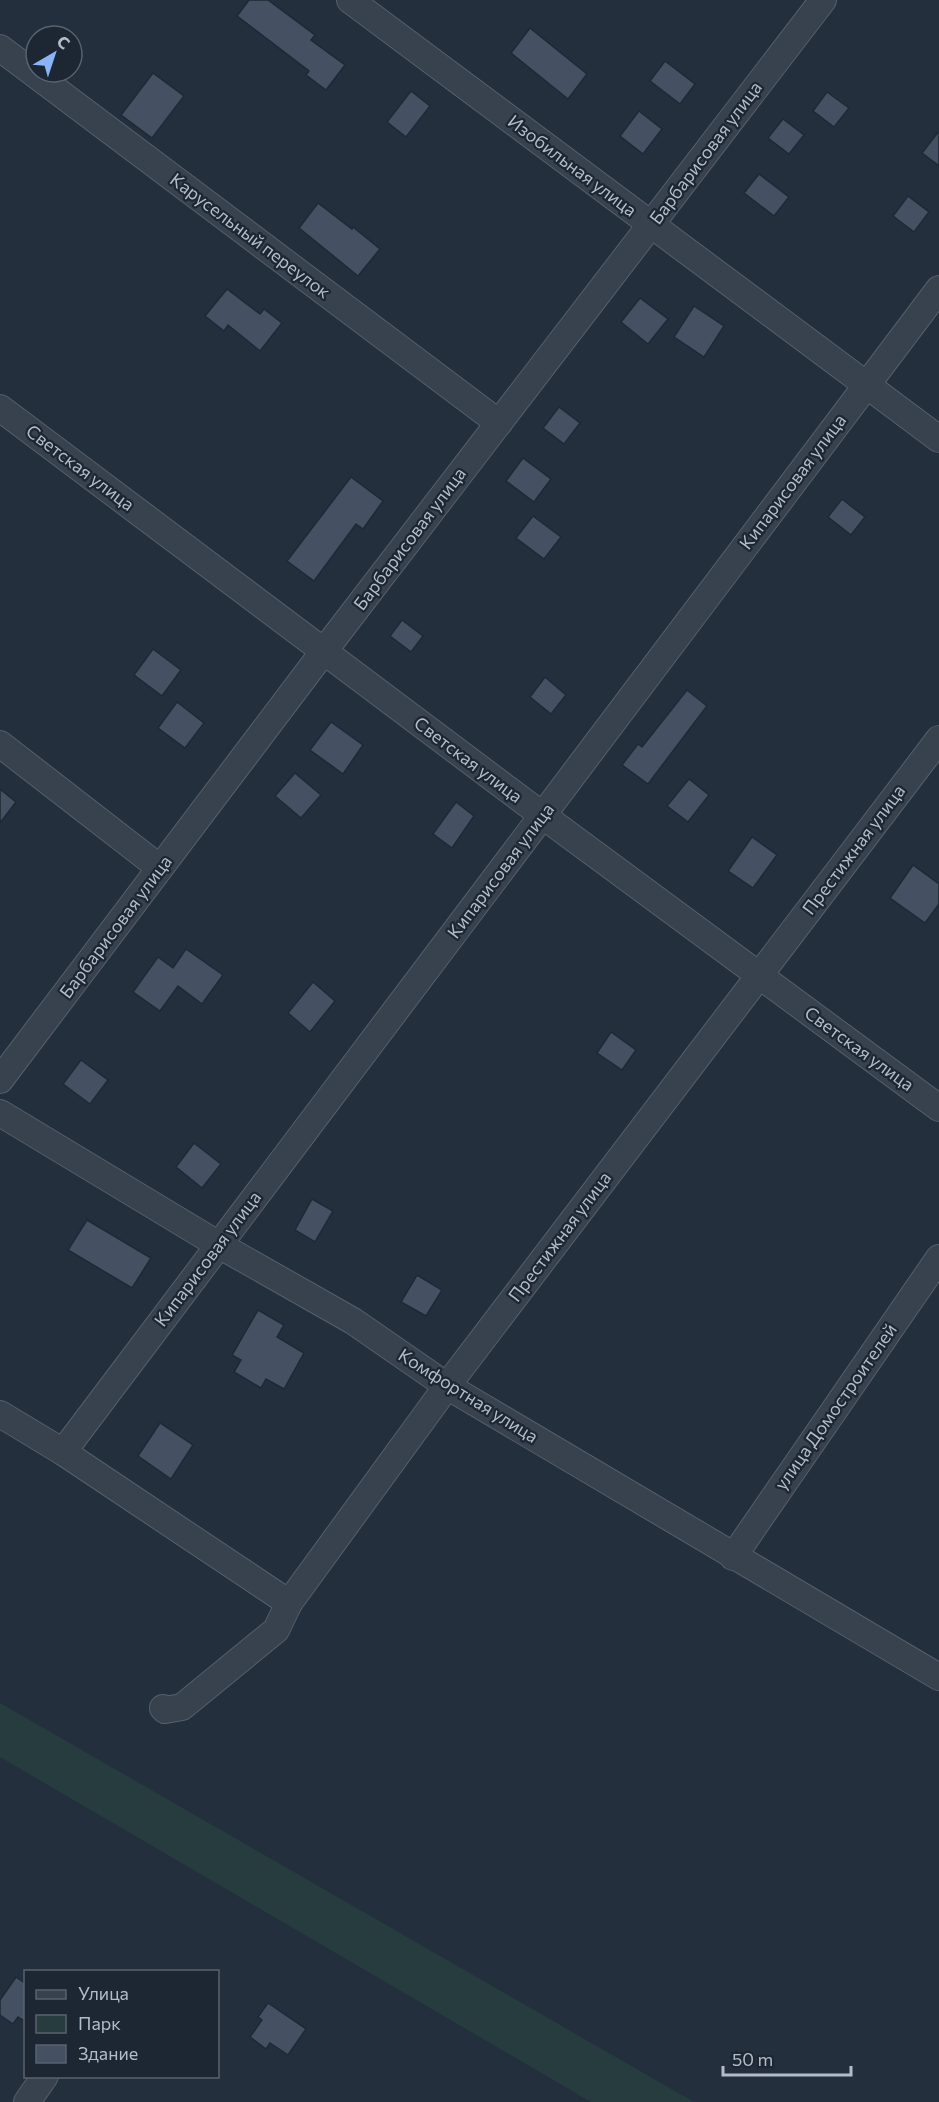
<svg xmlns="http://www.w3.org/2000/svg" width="939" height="2102" viewBox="0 0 939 2102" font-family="Commissioner,sans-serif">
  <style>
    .green { fill: #263c3f }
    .building { fill: #455162; stroke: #1f2835; stroke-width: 1.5 }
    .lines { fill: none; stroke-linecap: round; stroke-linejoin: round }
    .minor-casing { stroke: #565f6c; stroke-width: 28 }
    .minor { stroke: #38414e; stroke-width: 26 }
    .labels { text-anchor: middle; stroke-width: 4.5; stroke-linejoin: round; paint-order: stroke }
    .street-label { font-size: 18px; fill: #b4bcc9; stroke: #1d2633 }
  </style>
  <rect width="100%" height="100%" fill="#242f3e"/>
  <path class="green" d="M0 1703 694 2102H591L0 1757Z"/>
  <g class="building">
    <path d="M249 0H268L315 35 311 40 345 65 326 90 306 75 309 71 237 16Z"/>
    <path d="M530 28 587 74 568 99 511 53Z"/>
    <path d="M665 61 695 84 680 104 650 81Z"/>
    <path d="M153 73 184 96 152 138 121 115Z"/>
    <path d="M411 91 430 106 406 137 387 122Z"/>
    <path d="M827 92 849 108 834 127 813 111Z"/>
    <path d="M639 111 662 129 643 154 620 136Z"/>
    <path d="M783 119 804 135 789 154 768 138Z"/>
    <path d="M939 131V166L922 153Z"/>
    <path d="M759 174 789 197 774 216 744 193Z"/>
    <path d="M908 196 929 212 914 232 893 216Z"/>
    <path d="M318 203 352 229 353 227 380 249 358 276 299 228Z"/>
    <path d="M227 289 260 314 264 309 282 323 260 351 228 325 224 331 205 316Z"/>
    <path d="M640 298 668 319 648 344 621 322Z"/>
    <path d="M694 306 724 326 704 357 674 337Z"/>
    <path d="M559 407 580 423 564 444 543 428Z"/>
    <path d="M523 458 551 479 534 502 506 481Z"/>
    <path d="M351 477 383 501 363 529 356 524 314 581 287 561Z"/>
    <path d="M842 499 865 517 851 535 828 517Z"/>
    <path d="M533 516 561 537 544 559 516 538Z"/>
    <path d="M402 620 423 636 411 652 390 636Z"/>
    <path d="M153 649 181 670 162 696 134 675Z"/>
    <path d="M545 677 566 695 551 714 530 697Z"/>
    <path d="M687 690 707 706 648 784 622 765 638 744 642 747Z"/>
    <path d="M177 702 204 723 185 748 158 728Z"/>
    <path d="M331 722 363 745 343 774 310 750Z"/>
    <path d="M295 773 321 795 301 818 275 796Z"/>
    <path d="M689 779 709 795 688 822 667 806Z"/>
    <path d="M0 789 16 802 0 823Z"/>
    <path d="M456 802 474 816 452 848 433 834Z"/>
    <path d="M752 837 777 855 753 888 728 871Z"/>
    <path d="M913 865 939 884V904L925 923 890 898Z"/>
    <path d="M186 949 223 975 202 1004 178 986 160 1011 133 992 158 957 173 968Z"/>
    <path d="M313 982 335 1001 310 1032 288 1013Z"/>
    <path d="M611 1032 636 1050 622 1070 597 1053Z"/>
    <path d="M81 1060 108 1080 90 1104 63 1084Z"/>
    <path d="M194 1143 221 1164 202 1188 176 1167Z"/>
    <path d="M312 1199 333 1211 315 1242 295 1230Z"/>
    <path d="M87 1220 151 1258 132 1288 68 1250Z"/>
    <path d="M417 1275 442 1290 426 1316 401 1302Z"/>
    <path d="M258 1310 284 1325 277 1337 304 1353 284 1389 266 1379 261 1388 234 1372 241 1360 232 1355Z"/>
    <path d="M160 1423 193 1445 171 1479 138 1456Z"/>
    <path d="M16 1977 26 1984V2022L18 2017 13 2024 0 2015V2000Z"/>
    <path d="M268 2003 306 2029 288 2055 270 2043 266 2049 250 2037 262 2020 258 2017Z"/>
  </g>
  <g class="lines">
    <g class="minor-casing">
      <g id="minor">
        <path d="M350 0 939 439"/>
        <path d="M0 48 499 423"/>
        <path d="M0 408 542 815 939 1108"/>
        <path d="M0 744 160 868"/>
        <path d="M0 1080 324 651 823 0"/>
        <path d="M0 1113 219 1245 353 1321 447 1386 939 1677"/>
        <path d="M0 1414 63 1452 289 1603"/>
        <path d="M63 1452 939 289"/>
        <path d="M733 1557 939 1258"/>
        <path d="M163 1708 165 1710 182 1707 276 1630 289 1603 447 1386 939 739"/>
        <path d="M27 2102 45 2076"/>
      </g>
    </g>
    <use href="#minor" class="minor"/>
  </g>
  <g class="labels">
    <g class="street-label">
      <text transform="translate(706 153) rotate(-53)" y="6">Барбарисовая улица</text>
      <text transform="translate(572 166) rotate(37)" y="6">Изобильная улица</text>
      <text transform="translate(250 236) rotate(37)" y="6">Карусельный переулок</text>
      <text transform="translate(80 468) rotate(37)" y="6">Светская улица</text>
      <text transform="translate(793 482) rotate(-53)" y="6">Кипарисовая улица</text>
      <text transform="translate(410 539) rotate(-53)" y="6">Барбарисовая улица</text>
      <text transform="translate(468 760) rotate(37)" y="6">Светская улица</text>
      <text transform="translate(854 850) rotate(-53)" y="6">Престижная улица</text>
      <text transform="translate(501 871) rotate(-53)" y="6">Кипарисовая улица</text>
      <text transform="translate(116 927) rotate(-53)" y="6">Барбарисовая улица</text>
      <text transform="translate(859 1049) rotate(36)" y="6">Светская улица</text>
      <text transform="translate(560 1237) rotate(-53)" y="6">Престижная улица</text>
      <text transform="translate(208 1259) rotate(-53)" y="6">Кипарисовая улица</text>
      <text transform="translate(468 1396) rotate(32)" y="6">Комфортная улица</text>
      <text transform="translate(836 1407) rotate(-55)" y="6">улица Домостроителей</text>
    </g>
  </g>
  <rect x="24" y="1970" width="195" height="108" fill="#1d2633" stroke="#59626f" stroke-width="1.5"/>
  <rect x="36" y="1990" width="30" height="9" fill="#38414e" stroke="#59626f" stroke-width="1.5"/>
  <text x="78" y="2000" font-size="18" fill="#b4bcc9">Улица</text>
  <rect x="36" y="2015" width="30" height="18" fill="#263c3f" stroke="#59626f" stroke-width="1.5"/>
  <text x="78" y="2030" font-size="18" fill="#b4bcc9">Парк</text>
  <rect x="36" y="2045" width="30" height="18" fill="#455162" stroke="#59626f" stroke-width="1.5"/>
  <text x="78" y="2060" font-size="18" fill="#b4bcc9">Здание</text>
  <g transform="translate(54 54) rotate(39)"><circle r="28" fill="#1d2633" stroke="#59626f" stroke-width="1.5"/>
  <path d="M0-4.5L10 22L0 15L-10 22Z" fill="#8ab4f8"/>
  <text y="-9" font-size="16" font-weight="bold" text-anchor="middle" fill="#b4bcc9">С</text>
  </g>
  <path d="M723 2066v9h128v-9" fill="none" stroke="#b4bcc9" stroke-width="3"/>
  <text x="732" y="2066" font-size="18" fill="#b4bcc9" stroke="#1d2633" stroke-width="4.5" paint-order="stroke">50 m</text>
</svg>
